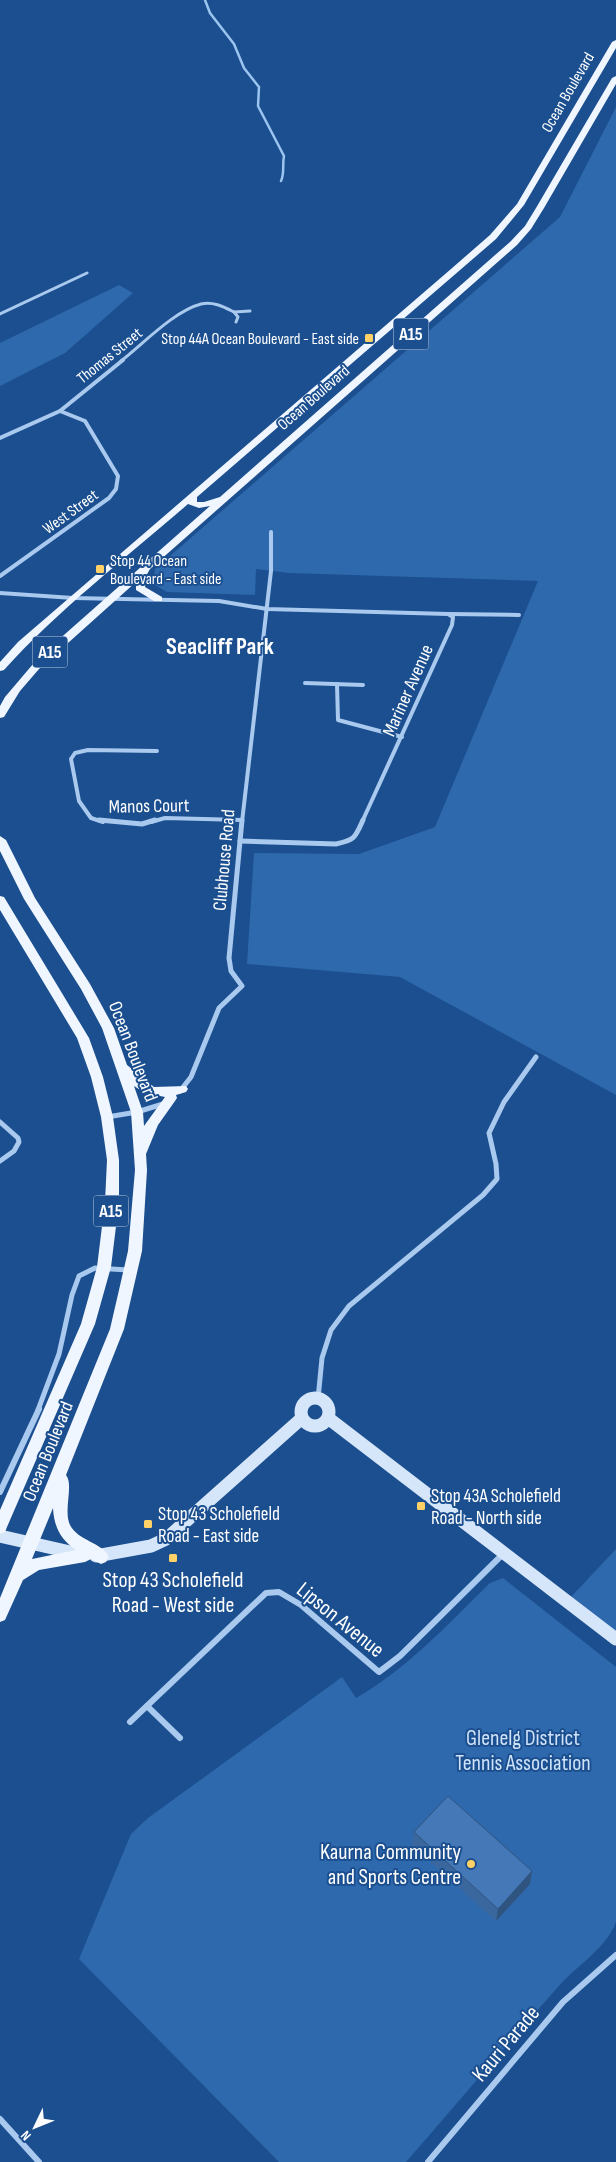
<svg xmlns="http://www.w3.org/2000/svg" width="616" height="2162" viewBox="0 0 616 2162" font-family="'Sofia Sans Condensed',sans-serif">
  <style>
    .green { fill: #2e69ad }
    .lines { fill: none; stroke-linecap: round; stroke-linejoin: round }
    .stream { stroke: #9cc4f0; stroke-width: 2.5 }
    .street-far3 { stroke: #a9c9ee; stroke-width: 3 }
    .street-far2 { stroke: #a9c9ee; stroke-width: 4 }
    .street-far1 { stroke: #a9c9ee; stroke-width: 5 }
    .street { stroke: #a9c9ee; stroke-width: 6 }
    .secondary { stroke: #d6e6fa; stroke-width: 13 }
    .primary { fill: #f0f6ff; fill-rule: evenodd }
    .wall { fill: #3a679d }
    .shaded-wall { fill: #305480 }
    .building { fill: #4478b7; stroke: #305480 }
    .poi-dot { fill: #ffd166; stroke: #1b4f8f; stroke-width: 2 }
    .labels { text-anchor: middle; stroke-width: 4; stroke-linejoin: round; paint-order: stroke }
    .far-street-label { font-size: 16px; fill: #fff; stroke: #1b4f8f }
    .far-poi-label { font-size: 16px; fill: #fff; stroke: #1b4f8f; text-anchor: end }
    .shield { fill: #1b4f8f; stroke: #bbcadd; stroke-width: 1 }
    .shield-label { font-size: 18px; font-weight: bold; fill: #fff }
    .street-label { font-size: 19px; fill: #fff; stroke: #1b4f8f }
    .poi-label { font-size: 19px; fill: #fff; stroke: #1b4f8f; text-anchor: start }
    .near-poi-label { font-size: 22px; fill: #fff; stroke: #1b4f8f }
    .near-street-label { font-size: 22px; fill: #fff; stroke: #1b4f8f }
    .near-park-label { font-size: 22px; fill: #cfe3fa; stroke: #1b4f8f }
    .district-label { font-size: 24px; font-weight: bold; fill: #fff; stroke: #1b4f8f }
  </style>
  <rect width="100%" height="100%" fill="#1b4f8f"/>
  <g class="green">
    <path d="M616 107V1095L400 977 247 964 254 853 359 854 435 827 538 581 289 573 256 569 255 595 167 592 153 584 155 569 560 217Z"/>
    <path d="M119 285 133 293 65 353 0 386V343Z"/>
    <path d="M616 1549V1633L571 1597Z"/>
    <path d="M503 1578 616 1667V1922C606 1949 576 1966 558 1987 506 2045 457 2104 406 2162H279L79 1959 131 1834 148 1818 342 1677 356 1698C408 1668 447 1625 490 1583Z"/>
  </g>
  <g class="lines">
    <path class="stream" d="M205 0 210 13 234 44 244 68 259 87 258 106 284 156C282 165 285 172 281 181"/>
    <g class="street-far3">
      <path d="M234 312 250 311"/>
      <path d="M234 312 238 317 236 322"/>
      <path d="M0 314 87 273"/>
      <path d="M121 361C143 344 174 311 201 304 213 301 224 307 234 312"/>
    </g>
    <g class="street-far2">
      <path d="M0 438 60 411 123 360"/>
      <path d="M0 576 109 498 116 489 118 476 85 421 60 411"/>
      <path d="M0 593 73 598 219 601 267 609 448 614 453 617 452 625 362 822"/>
      <path d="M449 614 519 615"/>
      <path d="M305 683 363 685"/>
      <path d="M337 684 338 720 402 737"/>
      <path d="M103 822 91 818 79 801 71 759 75 753 88 750 157 751"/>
      <path d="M151 822 165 818 242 820"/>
      <path d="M242 822 271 571V532"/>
    </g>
    <g class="street-far1">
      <path d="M99 820 142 824 155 820"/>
      <path d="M240 841 336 844C355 840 355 838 363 820"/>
      <path d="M180 1091 191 1077 219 1008 242 986 231 971 229 958 242 820"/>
      <path d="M107 1117 137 1112 163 1104"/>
      <path d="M0 1122 18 1138 19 1142 14 1151 0 1161"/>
      <path d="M318 1399 322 1358 331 1330 349 1306 483 1195 497 1179 496 1164 489 1133 504 1102 536 1057"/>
      <path d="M38 1410 59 1354 72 1295 79 1276 95 1268 128 1270"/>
    </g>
    <g class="street">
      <path d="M0 1492 39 1409"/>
      <path d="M147 1706 180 1738"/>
      <path d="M130 1722 266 1593 279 1592 301 1605 379 1672 400 1656 504 1553"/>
      <path d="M0 2119 39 2162"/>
      <path d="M428 2162 563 2002 616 1955"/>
    </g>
    <g class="secondary">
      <circle cx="315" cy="1412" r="14"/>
      <path d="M328 1418 616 1639"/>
      <path d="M0 1536 79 1554"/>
      <path d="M96 1556 151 1546 166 1539 302 1418"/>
    </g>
    <g class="primary">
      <path d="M616 40V48L524 205 496 239 197 497V502H204L220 497 511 241 525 226 536 208 612 78 616 76V84L544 208 531 229 517 245 150 569 146 576 145 587 162 597V601H154L136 590V582L39 669 20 691 4 717 0 718V706L5 697 39 657 210 506 199 508 188 504C126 558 59 609 4 670L0 671V662L18 642 451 269 490 235 517 204 612 42Z"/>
      <path d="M0 836 6 840 35 898 90 984 114 1028 127 1065 154 1087 186 1086 188 1089 186 1092 176 1095 177 1098 175 1101 158 1125 146 1154 147 1170 142 1251 124 1329 66 1475C74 1485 63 1510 70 1525 78 1541 102 1542 109 1557L106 1562 101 1564 91 1559 85 1562 39 1570 23 1580 5 1620 0 1622V1598L110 1329 128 1251 135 1170 131 1112 102 1028 81 989 24 899 0 851ZM134 1086 145 1093 165 1097 144 1126 143 1112ZM53 1508C54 1527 61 1540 76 1550L32 1559Z"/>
      <path d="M0 896 4 897 89 1038 103 1077 113 1117 119 1160V1202L111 1267 95 1324 7 1527 5 1532 0 1534V1510L81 1324 97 1267 105 1202 107 1160 101 1117 91 1077 77 1038 0 910Z"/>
    </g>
  </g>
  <path class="wall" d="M414 1832 532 1871 530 1884 496 1921 412 1845Z"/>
  <path class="shaded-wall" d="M532 1871 530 1884 496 1921 498 1909Z"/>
  <path class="building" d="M448 1796 532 1871 498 1909 414 1832Z"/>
  <g class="poi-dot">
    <rect x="364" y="333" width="10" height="10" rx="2.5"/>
    <rect x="95" y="564" width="10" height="10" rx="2.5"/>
    <rect x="416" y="1501" width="10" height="10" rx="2.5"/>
    <rect x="143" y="1519" width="10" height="10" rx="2.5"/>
    <rect x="168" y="1553" width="10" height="10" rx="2.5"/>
    <circle cx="471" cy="1864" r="5"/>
  </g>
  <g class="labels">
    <g class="far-street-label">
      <text transform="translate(567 92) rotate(-60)" y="6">Ocean Boulevard</text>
      <text transform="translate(109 355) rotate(-39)" y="6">Thomas Street</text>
      <text transform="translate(313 397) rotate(-41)" y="6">Ocean Boulevard</text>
      <text transform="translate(70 511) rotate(-36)" y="6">West Street</text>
    </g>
    <g class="far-poi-label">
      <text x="359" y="344">Stop 44A Ocean Boulevard - East side</text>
      <text x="110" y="566" text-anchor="start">Stop 44 Ocean<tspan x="110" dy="18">Boulevard - East side</tspan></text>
    </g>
    <g class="shield">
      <rect x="393.5" y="318.5" width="35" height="31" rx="4"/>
      <rect x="32.5" y="636.5" width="35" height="31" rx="4"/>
      <rect x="93.5" y="1195.5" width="35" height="31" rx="4"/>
    </g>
    <g class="shield-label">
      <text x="411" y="340">A15</text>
      <text x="50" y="658">A15</text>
      <text x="111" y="1217">A15</text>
    </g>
    <g class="street-label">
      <text transform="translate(407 690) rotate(-66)" y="7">Mariner Avenue</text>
      <text transform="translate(149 805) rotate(-1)" y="7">Manos Court</text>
      <text transform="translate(223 860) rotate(-85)" y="7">Clubhouse Road</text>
      <text transform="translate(134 1051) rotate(69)" y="7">Ocean Boulevard</text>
      <text transform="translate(47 1451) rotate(-68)" y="7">Ocean Boulevard</text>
    </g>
    <g class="poi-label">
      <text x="431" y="1502">Stop 43A Scholefield<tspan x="431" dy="22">Road - North side</tspan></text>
      <text x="158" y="1520">Stop 43 Scholefield<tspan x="158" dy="22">Road - East side</tspan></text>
    </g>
    <g class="near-poi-label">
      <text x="173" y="1587">Stop 43 Scholefield<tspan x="173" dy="25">Road - West side</tspan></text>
      <text x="461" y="1859" text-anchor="end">Kaurna Community<tspan x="461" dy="25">and Sports Centre</tspan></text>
    </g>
    <g class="near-street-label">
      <text transform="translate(341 1619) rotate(39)" y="8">Lipson Avenue</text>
      <text transform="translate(505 2043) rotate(-50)" y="8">Kauri Parade</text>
    </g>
    <g class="near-park-label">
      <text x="523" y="1745">Glenelg District<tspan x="523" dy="25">Tennis Association</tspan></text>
    </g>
    <g class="district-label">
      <text x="220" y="654">Seacliff Park</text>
    </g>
  </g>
  <g transform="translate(35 2127) rotate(227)" stroke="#1b4f8f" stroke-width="4" paint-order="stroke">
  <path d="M0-4L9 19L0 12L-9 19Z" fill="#ffffff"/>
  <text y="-8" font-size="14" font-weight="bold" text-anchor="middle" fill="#ffffff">N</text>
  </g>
</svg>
